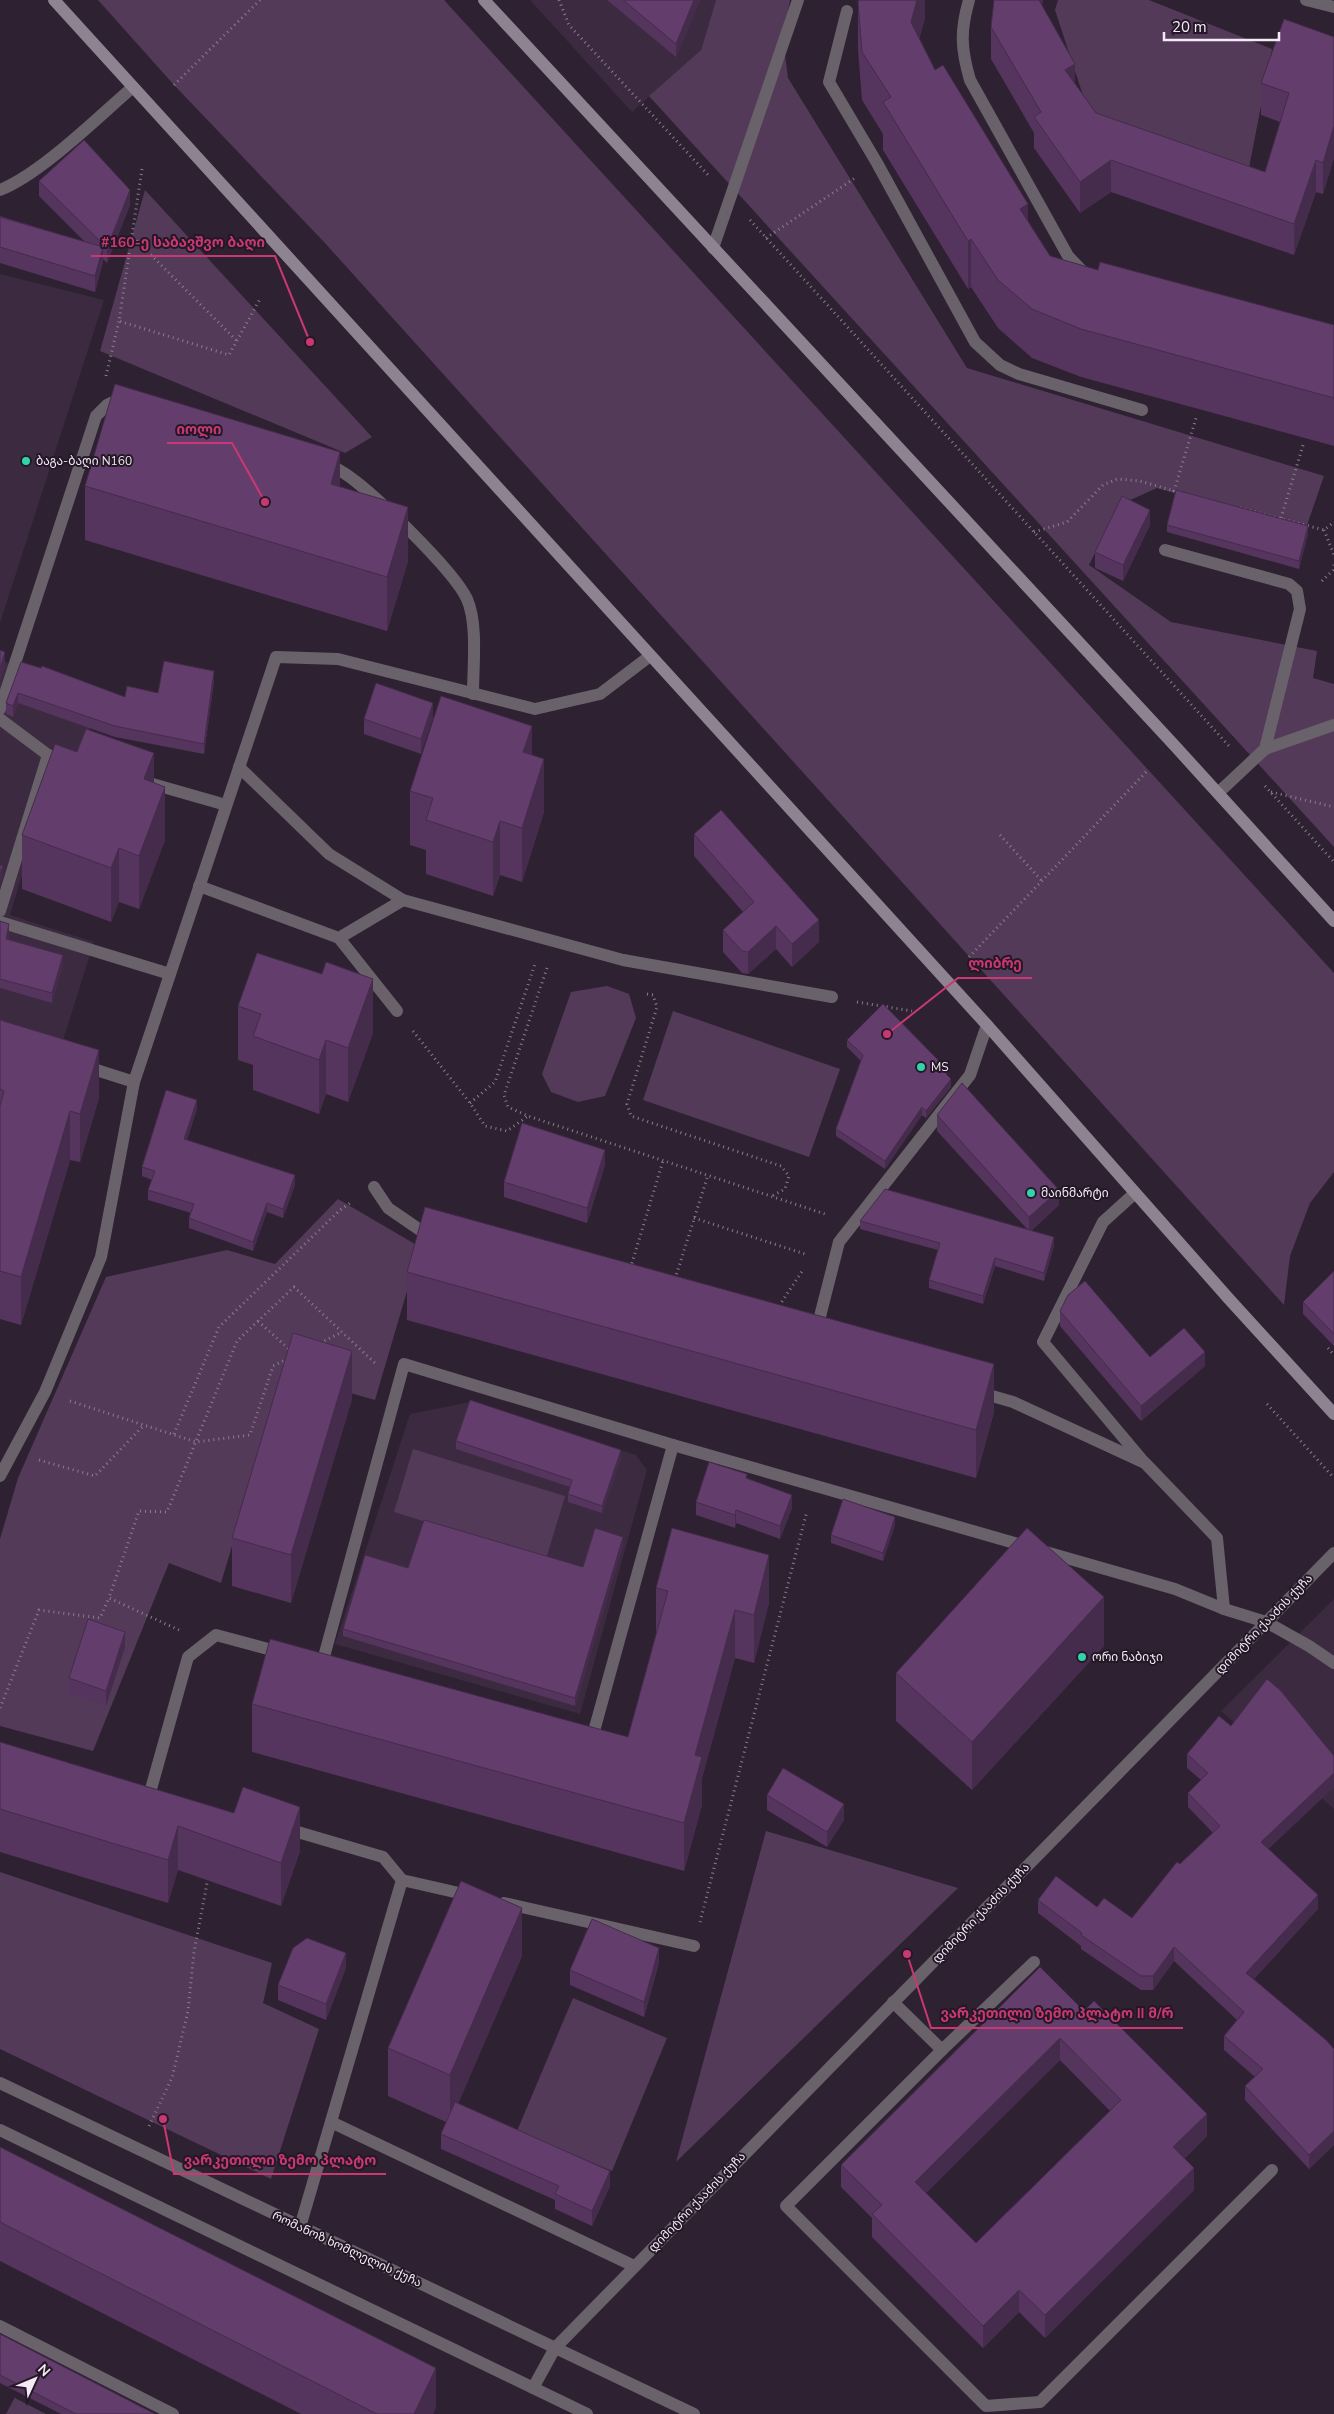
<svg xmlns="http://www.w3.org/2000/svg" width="1334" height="2414" viewBox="0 0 1334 2414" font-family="'Nunito Sans','Noto Sans Georgian',sans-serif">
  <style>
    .built { fill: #3c2b40 }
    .green { fill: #533a59 }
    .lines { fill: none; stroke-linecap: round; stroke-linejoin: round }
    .path { stroke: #8a7e8c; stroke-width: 3; stroke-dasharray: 1 4; stroke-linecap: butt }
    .service { stroke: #69626a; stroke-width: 12 }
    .minor { stroke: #69626a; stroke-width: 12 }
    .tertiary { stroke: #69626a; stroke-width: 12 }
    .secondary { stroke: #8e8390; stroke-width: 12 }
    .wall { fill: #55345d; fill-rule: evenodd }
    .shaded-wall { fill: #452b4c }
    .building { fill: #633d6c; stroke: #452b4c; fill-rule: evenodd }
    .poi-dot { fill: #30d4aa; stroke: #241827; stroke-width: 2 }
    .labels { text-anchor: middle; stroke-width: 4; stroke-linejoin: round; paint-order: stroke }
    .poi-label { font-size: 12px; fill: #f3eaf5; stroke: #241827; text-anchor: start }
    .street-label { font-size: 12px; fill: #f3eaf5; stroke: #241827 }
    .leader { fill: none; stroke: #c93872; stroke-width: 2 }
    .callout-dot { fill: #c93872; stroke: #241827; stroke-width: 2 }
    .callout-label { font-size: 14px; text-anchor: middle; font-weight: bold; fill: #c93872; stroke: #241827; stroke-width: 4; stroke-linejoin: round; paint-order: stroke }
  </style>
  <rect width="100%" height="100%" fill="#2e2131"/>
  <g class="built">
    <path d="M530 0H716L701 50 632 112Z"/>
    <path d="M0 274 104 300 0 623Z"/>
    <path d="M0 660 101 696 75 775 54 769 10 915 94 942 53 1072 0 1054Z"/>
    <path d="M470 1402 636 1455 647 1470 580 1714 335 1644 410 1414Z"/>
    <path d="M1334 1599V1809L1221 1711Z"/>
  </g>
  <g class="green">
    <path d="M98 0H444L1334 973V1172L1310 1203 1290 1256 1284 1305 324 242 174 85Z"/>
    <path d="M716 0H790L783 39 788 78 967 368 1324 476 1305 531 1157 488 1119 505 1089 565 1171 622 1317 651 1313 678 1334 684V847L649 96 701 50Z"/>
    <path d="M1058 0H1149L1272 49 1248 173 1094 129 1055 10Z"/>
    <path d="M145 190 372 437 345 453 100 351Z"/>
    <path d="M607 986 629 994 636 1018 605 1096 578 1102 551 1092 542 1074 571 992Z"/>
    <path d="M673 1011 840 1069 809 1157 643 1100Z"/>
    <path d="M338 1199 420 1247 375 1400 283 1374 221 1583 169 1563 93 1751 0 1726V1539L18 1478 106 1277 227 1250 275 1264Z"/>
    <path d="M413 1449 565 1496 546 1559 394 1512Z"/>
    <path d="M766 1831 958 1888 676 2162Z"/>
    <path d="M0 1872 272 1963 263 2003 319 2029 271 2179 0 2049Z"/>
    <path d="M573 1998 667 2038 612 2171 517 2131Z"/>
    <path d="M15 2397V2398L46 2414H6Z"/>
  </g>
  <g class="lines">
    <g class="path">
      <path d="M559 0 569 25 710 177"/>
      <path d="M174 85 260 0"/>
      <path d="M142 169 119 321 229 355 260 299"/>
      <path d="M750 220 1229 746"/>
      <path d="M133 237 237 341"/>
      <path d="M766 238 855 178"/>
      <path d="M106 376 119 321"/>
      <path d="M1179 492 1174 491 1197 415"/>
      <path d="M1240 508 1324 530 1334 522"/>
      <path d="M1281 518 1304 442"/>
      <path d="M1324 530 1334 555"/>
      <path d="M1034 532 1067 522 1103 485 1117 479 1140 481 1174 491"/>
      <path d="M1322 581 1333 570 1334 564"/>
      <path d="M1265 786 1334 862"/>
      <path d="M1271 792 1334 807"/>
      <path d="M1000 835 1042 881"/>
      <path d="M969 957 1148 770"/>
      <path d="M547 968 504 1095 508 1107 528 1116 825 1214V1216"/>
      <path d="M647 994 653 995 657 1007 627 1104 631 1116 781 1166 789 1176 785 1189 772 1196"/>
      <path d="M857 1002 912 1011"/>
      <path d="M413 1031 470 1103 485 1126 507 1131 528 1116"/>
      <path d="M470 1103 495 1082 535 964"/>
      <path d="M694 1218 808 1255"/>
      <path d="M633 1267 631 1266 663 1161"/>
      <path d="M675 1279 708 1175"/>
      <path d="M779 1306 803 1270"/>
      <path d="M258 1321 291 1351"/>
      <path d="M320 1343 342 1332"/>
      <path d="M1328 1348 1334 1355"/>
      <path d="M70 1401 196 1442 250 1435 273 1366 287 1359"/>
      <path d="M1267 1404 1334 1478"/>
      <path d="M174 1434 219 1327 340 1210 352 1202"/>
      <path d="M39 1460 95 1476 144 1425"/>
      <path d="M179 1630 109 1598 139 1511 167 1512 237 1341 294 1287 377 1365"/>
      <path d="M0 1708 39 1610 100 1618 109 1598"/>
      <path d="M700 1922 807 1511"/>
      <path d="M149 2126 172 2078 188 2011 194 1952 208 1878"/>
    </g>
    <g class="service">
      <path d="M969 0C960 31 961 49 970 80L1068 256 1086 275"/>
      <path d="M1306 0 1334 7"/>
      <path d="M847 11 829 82 877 163 975 342 1000 365 1019 374 1142 410"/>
      <path d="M713 248 798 0"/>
      <path d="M325 464C329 466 335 467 339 470 367 485 454 571 467 599 478 624 473 666 473 694"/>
      <path d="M1165 550 1289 584 1297 591 1300 609 1265 749 1218 793"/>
      <path d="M0 709 96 416 107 405 124 397"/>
      <path d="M0 719 48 755 67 760"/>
      <path d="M1265 749 1334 725"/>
      <path d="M239 767 329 854 403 900 623 960 832 997"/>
      <path d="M149 783 226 805"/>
      <path d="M199 886 339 938 403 900"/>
      <path d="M0 911 48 755"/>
      <path d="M0 922 170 974"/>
      <path d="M339 938 397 1011"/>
      <path d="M84 1066 134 1082"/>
      <path d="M374 1187 388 1208 420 1230 435 1235"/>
      <path d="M1135 1193 1103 1222 1043 1342 1143 1461"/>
      <path d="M816 1332 839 1242 970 1075 987 1025"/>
      <path d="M978 1392 1013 1402 1145 1463 1217 1538 1224 1609"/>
      <path d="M0 1476 45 1392 101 1257 134 1082 276 657 338 659 535 709 600 694 650 656"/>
      <path d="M322 1664 404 1364 673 1445 1175 1589 1224 1609 1266 1622 1309 1646 1334 1663"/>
      <path d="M589 1741 591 1742 673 1445"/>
      <path d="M151 1789 188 1657 216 1635 283 1653"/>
      <path d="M284 1828 383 1857 402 1880 472 1896"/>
      <path d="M504 1903 694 1946"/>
      <path d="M893 2002 942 2050 786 2206 986 2406 1040 2402 1272 2170"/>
      <path d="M942 2050 1034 1962"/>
      <path d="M331 2122 634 2266"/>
      <path d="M300 2227 402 1880"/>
      <path d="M0 2326 173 2414"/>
    </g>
    <path class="minor" d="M0 190C42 173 98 117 133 87"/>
    <g class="tertiary">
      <path d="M0 2083 694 2414"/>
      <path d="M0 2130 587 2414"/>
      <path d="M533 2388 555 2348 1334 1553"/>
    </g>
    <g class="secondary">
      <path d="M54 0 987 1025 1229 1299 1334 1414"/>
      <path d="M484 0 1175 746 1334 921"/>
    </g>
  </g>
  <g class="wall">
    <path d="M607 0H700L676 57Z"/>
    <path d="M925 0V18L919 39 935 70 1050 256 1098 270 1334 325V446L1081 377 1032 358 998 328 971 287 968 289 883 150V134L862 100 858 50V2Z"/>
    <path d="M1043 0 1042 5 1075 84 1096 113 1265 172 1280 122 1261 115V83L1334 37V158L1323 194 1316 192 1294 255 1111 192 1080 213 1034 148V133L991 59V27Z"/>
    <path d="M39 181 130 205 107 263 103 259V262L95 292 0 263V216L85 242 39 196Z"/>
    <path d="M85 486 340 487 408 561 387 631 85 540Z"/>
    <path d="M1150 525 1123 581 1095 568V552Z"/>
    <path d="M1167 525 1308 534 1299 569 1167 532Z"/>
    <path d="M21 662 125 697 158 693 214 682 204 754 115 737 18 703 13 717 6 714V703Z"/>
    <path d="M433 703 421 754 364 734V719Z"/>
    <path d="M532 755 544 812 522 882 500 875 493 896 426 874V850L410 845V791Z"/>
    <path d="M154 783 165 840 139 909 119 902 111 922 22 889V835Z"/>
    <path d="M694 834 819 942 792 967 776 949 748 974 742 973 723 952V930L743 912 694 856Z"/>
    <path d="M0 921 9 933 8 940 63 964 52 1003 0 988Z"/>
    <path d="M238 1006 373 1033 348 1102 326 1094 319 1114 253 1090V1065L238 1060Z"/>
    <path d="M0 1020 99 1098 80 1162 70 1160 21 1325 0 1319Z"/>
    <path d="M847 1040 948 1077 951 1087 926 1118 922 1115 885 1169 836 1136V1129L861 1061 847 1047Z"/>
    <path d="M197 1109 187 1140 295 1185 283 1218 267 1212 253 1251 189 1228V1218L191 1213 148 1200V1190L152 1180 142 1176V1167Z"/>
    <path d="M937 1115 1059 1205 1031 1231 1054 1245 1044 1281 995 1266 983 1304 929 1288V1280L938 1250 860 1229V1221L1027 1229 937 1131Z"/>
    <path d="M605 1165 587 1223 504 1197V1182Z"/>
    <path d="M1334 1271V1346L1303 1314V1302Z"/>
    <path d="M407 1272 994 1412 976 1478 407 1320Z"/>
    <path d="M1060 1311 1150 1357 1205 1366 1141 1421 1060 1326Z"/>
    <path d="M352 1399 291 1603 232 1586V1538Z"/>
    <path d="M456 1441 621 1458 602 1513 568 1502V1494L570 1487 456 1449Z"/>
    <path d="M747 1478 792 1508 780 1539 736 1523 735 1528 696 1515V1502Z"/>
    <path d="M895 1525 883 1561 831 1543V1535Z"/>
    <path d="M623 1545 575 1706 343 1636V1629L408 1568 583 1567Z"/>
    <path d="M656 1588 769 1603 754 1663 735 1658 702 1778V1805L684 1871 252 1752V1704L628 1737 656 1635Z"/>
    <path d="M1104 1646 972 1790 896 1721V1673Z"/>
    <path d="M125 1647 106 1706 69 1694V1678Z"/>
    <path d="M1231 1726 1334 1787 1268 1849 1318 1909 1254 1979 1334 2049V2145L1309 2169 1245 2100V2086L1255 2077 1224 2050V2036L1237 2020 1174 1961 1153 1990H1141L1081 1949V1946L1038 1913V1900L1097 1907 1132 1918 1180 1864 1213 1833 1188 1807V1793L1201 1780 1187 1768V1754Z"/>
    <path d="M0 1742 300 1851 281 1906 178 1870 168 1903 0 1852Z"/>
    <path d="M767 1795 844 1820 827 1847 767 1810Z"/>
    <path d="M522 1956 458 2103 610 2186 592 2226 555 2209V2200L441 2149V2134L446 2122 388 2096V2048Z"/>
    <path d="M659 1963 644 2017 570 1985V1970Z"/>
    <path d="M1040 1967 1207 2136 1185 2158 1194 2190 1045 2338 1019 2312 983 2348 872 2237V2218L841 2187V2165ZM1060 2060 1110 2111 976 2243 926 2193Z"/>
    <path d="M346 1968 326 2020 278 2000V1985Z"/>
    <path d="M0 2147 436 2407 433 2414H301L0 2261Z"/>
    <path d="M0 2334 155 2414H61L0 2383Z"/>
  </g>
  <g class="shaded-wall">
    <path d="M694 0H700L676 57V44Z"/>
    <path d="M917 0H925V18L911 70V22Z"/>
    <path d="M1039 0H1043L1039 32Z"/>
    <path d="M1075 64V96L1065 70Z"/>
    <path d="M1334 126V158L1323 194V163Z"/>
    <path d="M1111 160V192L1080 213V182Z"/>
    <path d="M1316 160V192L1294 255V224Z"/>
    <path d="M130 190V205L107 263V248Z"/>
    <path d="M1028 204V252L1020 209Z"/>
    <path d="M971 239V287L968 289V241Z"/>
    <path d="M103 247V262L95 292V276Z"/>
    <path d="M340 452V506L331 484Z"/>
    <path d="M408 507V561L387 631V577Z"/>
    <path d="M1150 510V525L1123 581V565Z"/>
    <path d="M1308 526V534L1299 569V561Z"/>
    <path d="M5 652V667L0 683V668Z"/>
    <path d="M214 671V682L204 754V744Z"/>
    <path d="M18 693V703L13 717V706Z"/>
    <path d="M433 703V719L421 754V739Z"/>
    <path d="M532 726V780L523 752Z"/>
    <path d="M154 753V807L144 779Z"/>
    <path d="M544 759V812L522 882V828Z"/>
    <path d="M165 787V840L139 909V856Z"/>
    <path d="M500 821V875L493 896V842Z"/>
    <path d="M119 848V902L111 922V868Z"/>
    <path d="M3 866V875L0 883V874Z"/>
    <path d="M819 920V942L792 967V944Z"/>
    <path d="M9 924V933L6 948V939Z"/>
    <path d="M776 926V949L748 974V952Z"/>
    <path d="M63 955V964L52 1003V993Z"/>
    <path d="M373 979V1033L348 1102V1048Z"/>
    <path d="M326 1040V1094L319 1114V1060Z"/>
    <path d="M99 1050V1098L80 1162V1114Z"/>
    <path d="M951 1079V1087L926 1118V1111Z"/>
    <path d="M197 1100V1109L184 1148V1139Z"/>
    <path d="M922 1107V1115L885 1169V1161Z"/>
    <path d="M70 1111V1160L21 1325V1277Z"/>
    <path d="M605 1150V1165L587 1223V1208Z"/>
    <path d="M295 1175V1185L283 1218V1209Z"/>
    <path d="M1059 1190V1205L1029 1232V1217Z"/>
    <path d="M267 1203V1212L253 1251V1242Z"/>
    <path d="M1054 1237V1245L1044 1281V1273Z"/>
    <path d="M995 1258V1266L983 1304V1296Z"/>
    <path d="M352 1351V1399L291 1603V1555Z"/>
    <path d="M1205 1352V1366L1141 1421V1406Z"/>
    <path d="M994 1364V1412L976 1478V1430Z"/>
    <path d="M621 1450V1458L602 1513V1506Z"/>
    <path d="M792 1495V1508L780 1539V1526Z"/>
    <path d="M736 1510V1523L735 1528V1515Z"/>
    <path d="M895 1517V1525L883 1561V1553Z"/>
    <path d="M623 1537V1545L575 1706V1698Z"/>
    <path d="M769 1555V1603L754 1663V1615Z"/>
    <path d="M1104 1597V1646L972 1790V1742Z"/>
    <path d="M735 1610V1658L702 1778V1805L684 1871V1823L695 1755Z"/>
    <path d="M125 1632V1647L106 1706V1691Z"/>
    <path d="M1334 1773V1787L1261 1856V1842Z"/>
    <path d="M844 1804V1820L827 1847V1832Z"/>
    <path d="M300 1807V1851L281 1906V1863Z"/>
    <path d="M178 1826V1870L168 1903V1860Z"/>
    <path d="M1318 1895V1909L1246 1987V1973Z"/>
    <path d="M522 1908V1956L450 2123V2075Z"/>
    <path d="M1174 1947V1961L1153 1990V1976Z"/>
    <path d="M659 1948V1963L644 2017V2002Z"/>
    <path d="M346 1953V1968L326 2020V2004Z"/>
    <path d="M1060 2038V2060L915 2204V2182Z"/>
    <path d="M1207 2114V2136L1173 2169V2147Z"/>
    <path d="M1334 2131V2145L1309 2169V2155Z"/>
    <path d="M1194 2168V2190L1045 2338V2315Z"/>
    <path d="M610 2171V2186L592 2226V2211Z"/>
    <path d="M1019 2290V2312L983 2348V2326Z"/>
    <path d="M436 2368V2407L433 2414H414Z"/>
  </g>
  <g class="building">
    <path d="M623 0H694L676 44Z"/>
    <path d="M859 0H917L911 22 935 70 943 65 1028 204 1020 209 1050 256 1098 270 1100 262 1334 325V398L1081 329 1032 309 998 280 971 239 968 241 883 102 891 97 862 52 858 2Z"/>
    <path d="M994 0H1039L1075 64 1065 70 1096 113 1265 172 1289 93 1261 83 1284 19 1334 37V126L1323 163 1316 160 1294 224 1111 160 1080 182 1034 117 1041 112 991 27Z"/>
    <path d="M84 140 130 190 107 248 39 181Z"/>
    <path d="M0 217 103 247 95 276 0 247Z"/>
    <path d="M115 384 340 452 331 484 408 507 387 577 85 486Z"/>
    <path d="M1176 490 1308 526 1299 561 1167 525Z"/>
    <path d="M1122 496 1150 510 1123 565 1095 552Z"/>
    <path d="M0 650 5 652 0 668Z"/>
    <path d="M164 661 214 671 204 744 115 726 18 693 13 706 6 703 21 662 41 668 42 666 125 697 127 686 158 693Z"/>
    <path d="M376 683 433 703 421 739 364 719Z"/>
    <path d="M441 696 532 726 523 752 544 759 522 828 500 821 493 842 426 820 433 798 410 791Z"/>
    <path d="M86 729 154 753 144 779 165 787 139 856 119 848 111 868 22 835 55 744 77 752Z"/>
    <path d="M721 810 819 920 792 944 776 926 748 952 742 951 723 930 754 902 694 834Z"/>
    <path d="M0 865 3 866 0 874Z"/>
    <path d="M0 921 9 924 6 939 63 955 52 993 0 979Z"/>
    <path d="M257 953 322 974 326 962 373 979 348 1048 326 1040 319 1060 253 1036 261 1014 238 1006Z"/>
    <path d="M883 1004 948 1070 946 1074 951 1079 926 1111 922 1107 885 1161 836 1129 863 1055 847 1040Z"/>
    <path d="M0 1020 99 1050 80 1114 70 1111 21 1277 0 1271V1106L4 1091 0 1089Z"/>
    <path d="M962 1083 1059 1190 1029 1217 937 1115Z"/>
    <path d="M166 1090 197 1100 184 1139 295 1175 283 1209 267 1203 253 1242 189 1218 194 1204 148 1190 155 1171 142 1167Z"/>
    <path d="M522 1123 605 1150 587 1208 504 1182Z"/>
    <path d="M885 1189 1054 1237 1044 1273 995 1258 983 1296 929 1280 940 1243 860 1221Z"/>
    <path d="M425 1207 994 1364 976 1430 407 1272Z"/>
    <path d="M1334 1271V1334L1303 1302Z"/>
    <path d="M1085 1281 1150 1357 1184 1328 1205 1352 1141 1406 1060 1311 1068 1295Z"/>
    <path d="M293 1333 352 1351 291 1555 232 1538Z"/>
    <path d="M470 1400 621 1450 602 1506 568 1494 572 1480 456 1441Z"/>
    <path d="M709 1462 747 1474 746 1478 792 1495 780 1526 736 1510 735 1515 696 1502Z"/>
    <path d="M843 1499 895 1517 883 1553 831 1535Z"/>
    <path d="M424 1520 583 1567 595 1528 623 1537 575 1698 343 1629 365 1555 408 1568Z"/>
    <path d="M672 1528 769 1555 754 1615 735 1610 695 1755 702 1757 684 1823 252 1704 270 1639 628 1737 668 1591 656 1588Z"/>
    <path d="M1027 1528 1104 1597 972 1742 896 1673Z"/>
    <path d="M88 1619 125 1632 106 1691 69 1678Z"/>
    <path d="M1267 1679 1281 1691 1334 1756V1773L1261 1842 1318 1895 1246 1973 1326 2040 1334 2049V2131L1309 2155 1245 2086 1263 2069 1224 2036 1244 2012 1174 1947 1153 1976H1141L1081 1935 1082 1933 1038 1900 1056 1876 1097 1907 1104 1898 1132 1918 1177 1862 1180 1864 1220 1826 1188 1793 1208 1773 1187 1754 1219 1716 1231 1726Z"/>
    <path d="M0 1742 234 1813 243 1787 300 1807 281 1863 178 1826 168 1860 0 1809Z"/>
    <path d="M783 1768 844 1804 827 1832 767 1795Z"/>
    <path d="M461 1881 522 1908 450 2075 388 2048Z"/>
    <path d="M592 1919 659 1948 644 2002 570 1970Z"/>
    <path d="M307 1938 346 1953 326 2004 278 1985 293 1948Z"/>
    <path d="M1040 1967 1084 2011 1094 2001 1207 2114 1173 2147 1194 2168 1045 2315 1019 2290 983 2326 872 2214 882 2205 841 2165ZM1060 2038 1121 2100 976 2243 915 2182Z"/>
    <path d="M455 2102 610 2171 592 2211 555 2194 559 2186 441 2134Z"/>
    <path d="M0 2147 436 2368 414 2414H377L0 2222Z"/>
    <path d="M0 2334 155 2414H76L0 2375Z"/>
  </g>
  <g class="poi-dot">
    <circle cx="26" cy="461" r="5"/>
    <circle cx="921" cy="1067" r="5"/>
    <circle cx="1031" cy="1193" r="5"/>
    <circle cx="1082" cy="1657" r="5"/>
  </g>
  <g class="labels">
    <g class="poi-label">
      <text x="36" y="465">ბაგა-ბაღი N160</text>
      <text x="931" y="1071">MS</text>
      <text x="1041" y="1197">მაინმარტი</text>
      <text x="1092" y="1661">ორი ნაბიჯი</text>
    </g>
    <g class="street-label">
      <text transform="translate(1264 1624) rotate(-46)" y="4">დიმიტრი ქააძის ქუჩა</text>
      <text transform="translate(981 1913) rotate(-46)" y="4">დიმიტრი ქააძის ქუჩა</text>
      <text transform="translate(697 2202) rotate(-46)" y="4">დიმიტრი ქააძის ქუჩა</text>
      <text transform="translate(347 2249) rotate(25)" y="4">რომანოზ ხომლელის ქუჩა</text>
    </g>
  </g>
  <path class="leader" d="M310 342L275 256H91M265 502L232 443H167M887 1034L958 978H1032M907 1954L931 2028H1183M163 2119L174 2174H386"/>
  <g class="callout-dot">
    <circle cx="310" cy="342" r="5"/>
    <circle cx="265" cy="502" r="5"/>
    <circle cx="887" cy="1034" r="5"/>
    <circle cx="907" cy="1954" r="5"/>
    <circle cx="163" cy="2119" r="5"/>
  </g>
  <g class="callout-label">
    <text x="183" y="247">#160-ე საბავშვო ბაღი</text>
    <text x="199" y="434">იოლი</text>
    <text x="995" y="968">ლიბრე</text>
    <text x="1057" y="2018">ვარკეთილი ზემო პლატო II მ/რ</text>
    <text x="280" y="2165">ვარკეთილი ზემო პლატო</text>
  </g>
  <g transform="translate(35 2379) rotate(46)" stroke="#241827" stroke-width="4" paint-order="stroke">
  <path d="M0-4L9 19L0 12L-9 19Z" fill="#f3eaf5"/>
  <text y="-8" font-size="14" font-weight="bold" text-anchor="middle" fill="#f3eaf5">N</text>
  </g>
  <path d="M1164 32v8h115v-8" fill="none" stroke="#f3eaf5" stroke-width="2.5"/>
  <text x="1172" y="32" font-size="15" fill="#f3eaf5" stroke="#241827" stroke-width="4" paint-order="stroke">20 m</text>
</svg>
